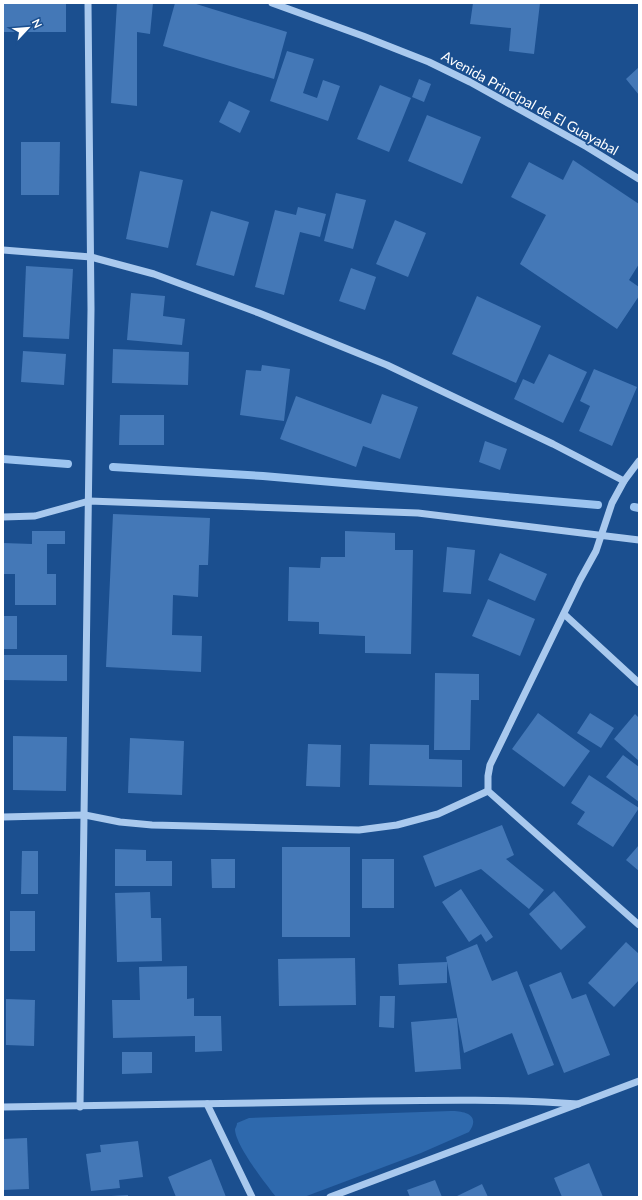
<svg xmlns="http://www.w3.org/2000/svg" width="642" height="1200" viewBox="0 0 642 1200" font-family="Lato,sans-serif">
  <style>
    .green { fill: #2e69ad }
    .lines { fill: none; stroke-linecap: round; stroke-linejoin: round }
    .stream { stroke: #9cc4f0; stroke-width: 8 }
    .building { fill: #4478b7 }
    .minor { stroke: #a9c9ee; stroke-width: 7 }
    .labels { text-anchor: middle; stroke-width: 3.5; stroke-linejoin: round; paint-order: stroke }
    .street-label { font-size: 14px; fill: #fff; stroke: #1b4f8f }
  </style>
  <rect width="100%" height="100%" fill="#1b4f8f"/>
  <path class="green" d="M451 1111C465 1111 481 1115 469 1132L421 1153 304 1197H276C266 1184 235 1145 235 1129 236 1127 237 1125 237 1123L249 1118Z"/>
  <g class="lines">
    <g class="stream">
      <path d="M3 459 68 464"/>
      <path d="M113 467 263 476 598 505"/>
      <path d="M634 507 639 508"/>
    </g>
  </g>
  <g class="building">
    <rect x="3" y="3" width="63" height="29"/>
    <path d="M117 3H153L150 34 137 32V106L111 103Z"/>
    <path d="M175 3H193L287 32 274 79 163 46Z"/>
    <path d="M473 3H540L534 54 509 51 511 28 470 24Z"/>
    <path d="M287 51 314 59 303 93 317 98 323 80 340 86 328 121 270 101Z"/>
    <path d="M639 67V95L626 79Z"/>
    <path d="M419 79 431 84 424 102 412 97Z"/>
    <path d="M380 85 411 98 389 152 357 139Z"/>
    <path d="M229 101 250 111 240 133 219 122Z"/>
    <path d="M427 115 481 137 462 184 408 161Z"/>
    <path d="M21 142H60L59 195H21Z"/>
    <path d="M573 160 639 204V264L629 280 639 287V296L617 329 520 264 546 215 511 197 529 162 563 180Z"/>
    <path d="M140 171 183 180 168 248 126 239Z"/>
    <path d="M336 193 366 200 353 249 324 241Z"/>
    <path d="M298 207 326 214 320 237 300 232 284 295 255 287 275 210 296 215Z"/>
    <path d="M211 211 249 222 234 276 196 265Z"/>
    <path d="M395 220 426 233 408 277 376 264Z"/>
    <path d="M26 266 73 269 69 339 23 337Z"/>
    <path d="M351 268 376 277 365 310 339 301Z"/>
    <path d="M131 293 165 296 163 316 185 319 182 345 127 340Z"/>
    <path d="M477 296 541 326 516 383 452 354Z"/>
    <path d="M113 349 189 352 188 385 112 383Z"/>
    <path d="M23 351 66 354 64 385 21 382Z"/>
    <path d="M549 354 587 372 563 423 514 399 523 379 534 384Z"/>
    <path d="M262 365 290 369 284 421 240 415 246 370 261 371Z"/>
    <path d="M594 369 637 387 612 446 579 431 590 406 580 401Z"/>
    <path d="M382 394 418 407 400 459 363 446 356 467 280 439 296 396 371 424Z"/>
    <path d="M120 415H164V445H119Z"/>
    <path d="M485 441 507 449 500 470 479 462Z"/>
    <path d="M113 514 210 518 208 565H199L198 597 173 595 172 635 202 636 201 672 106 667Z"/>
    <path d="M32 531H65V544H47V574H56V605H15V574H3V543L32 544Z"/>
    <path d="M345 531 395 533V550H413L411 654 365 653V636L319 634V622L288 621 289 567 320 568 321 557H345Z"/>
    <path d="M447 547 475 550 471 594 443 592Z"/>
    <path d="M500 553 547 574 535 601 488 580Z"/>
    <path d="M488 599 535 619 520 656 472 636Z"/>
    <rect x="3" y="616" width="14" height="33"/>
    <path d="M3 655H67V681L3 680Z"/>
    <path d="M435 673 479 674V700H471L470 750H434Z"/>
    <path d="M538 713 590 751 564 787 512 749Z"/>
    <path d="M590 713 614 728 601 748 577 733Z"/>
    <path d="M635 714 639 718V761L614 739Z"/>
    <path d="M13 736 67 737 66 791 13 790Z"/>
    <path d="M130 738 184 741 182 795 128 793Z"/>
    <path d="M308 744 341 745 340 787 306 786Z"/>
    <path d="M370 744 429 745V759L462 760V787L369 785Z"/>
    <path d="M623 755 639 767V802L606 777Z"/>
    <path d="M589 775 639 808 613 847 577 824 585 812 571 803Z"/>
    <path d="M502 825 514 855 506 859 544 890 529 909 481 869 435 887 423 856Z"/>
    <path d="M639 845V871L626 860Z"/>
    <rect x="282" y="847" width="68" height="90"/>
    <path d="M115 849 146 850V861H172V886H115Z"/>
    <path d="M22 851H38V894H21Z"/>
    <path d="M211 859H235V888H212Z"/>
    <rect x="362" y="859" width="32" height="49"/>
    <path d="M461 889 493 937 486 942 481 934 469 942 442 902Z"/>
    <path d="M554 891 586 927 561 950 529 914Z"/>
    <path d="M150 892 151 918H161L162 961 117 962 115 893Z"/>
    <rect x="10" y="911" width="25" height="40"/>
    <path d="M626 942 639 954V980L614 1007 588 983Z"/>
    <path d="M477 944 492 981 517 971 554 1065 528 1075 512 1033 464 1053 446 957Z"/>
    <path d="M355 958 356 1005 279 1006 278 959Z"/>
    <path d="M447 962V983L399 985 398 964Z"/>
    <path d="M187 966V999L194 998V1016H221L222 1051 195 1052V1036L113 1038 112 1000H140L139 967Z"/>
    <path d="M561 972 572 999 586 994 610 1055 564 1073 529 985Z"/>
    <path d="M380 996H395L394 1028 379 1027Z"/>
    <path d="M6 999 35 1000 34 1046 6 1045Z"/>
    <path d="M457 1018 461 1069 415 1072 411 1022Z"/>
    <path d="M122 1052H152V1073L122 1074Z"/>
    <path d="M27 1138 29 1189 3 1190V1139Z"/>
    <path d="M138 1141 143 1177 119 1180 120 1188 91 1191 86 1154 101 1152 100 1145Z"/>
    <path d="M211 1159 226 1197H176L168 1177Z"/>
    <path d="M589 1163 603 1197H562L554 1178Z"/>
    <path d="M435 1180 442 1197H410L407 1190Z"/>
    <path d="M482 1184 488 1197H455Z"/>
    <path d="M128 1195V1197H111V1196Z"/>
  </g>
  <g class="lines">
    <g class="minor">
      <path d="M272 3 363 36 429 62 470 82 587 147 639 179"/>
      <path d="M3 250 91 257 154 274 259 313 387 365 553 444 624 481"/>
      <path d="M639 461 624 481 612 503 596 551 580 580 490 765 488 776V791L639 925"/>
      <path d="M3 517 35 516 89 501 418 513 639 540"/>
      <path d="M564 614 639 683"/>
      <path d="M3 817 85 815 120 822 152 825 359 830 397 825 438 814 488 791"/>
      <path d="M207 1104 252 1197"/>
      <path d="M3 1107C126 1106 249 1102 372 1101 441 1100 510 1099 578 1104"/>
      <path d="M80 1107 91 309 88 3"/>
      <path d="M330 1197 578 1104 639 1081"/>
    </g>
  </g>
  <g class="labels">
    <g class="street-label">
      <text transform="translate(530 103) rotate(29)" y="5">Avenida Principal de El Guayabal</text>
    </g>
  </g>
  <rect width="642" height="1200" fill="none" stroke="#ffffff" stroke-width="8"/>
  <g transform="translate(28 28) rotate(64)" stroke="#1b4f8f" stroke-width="3" paint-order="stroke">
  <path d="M0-3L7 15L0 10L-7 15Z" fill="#ffffff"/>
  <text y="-6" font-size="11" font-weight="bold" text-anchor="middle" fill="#ffffff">N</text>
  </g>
</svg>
